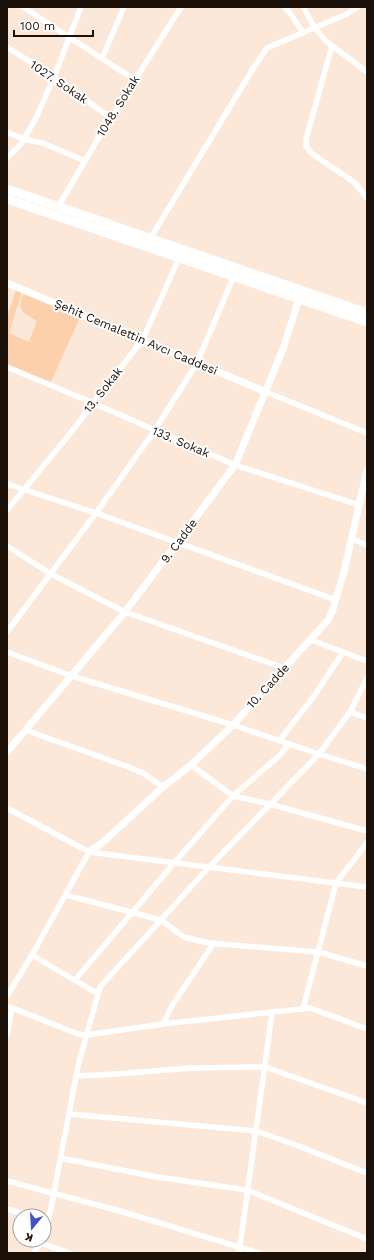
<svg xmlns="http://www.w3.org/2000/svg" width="374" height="1260" viewBox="0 0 374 1260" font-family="'Work Sans',sans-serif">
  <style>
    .green { fill: #fcd0aa }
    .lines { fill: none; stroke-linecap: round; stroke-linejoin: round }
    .minor { stroke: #fff; stroke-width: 5.5 }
    .tertiary { stroke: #fff; stroke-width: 7 }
    .trunk { stroke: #fff; stroke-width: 9 }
    .labels { text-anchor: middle; stroke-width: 4; stroke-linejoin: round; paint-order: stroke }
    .street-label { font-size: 12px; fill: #1b1108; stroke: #fff }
  </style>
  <rect width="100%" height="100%" fill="#fbe8d9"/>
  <path class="green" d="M16 290 22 292 9 333 29 342 37 321C22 311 16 312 24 293L80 317 51 382 7 365V311H9Z"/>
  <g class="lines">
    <g class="minor">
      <path d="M23 7 135 80"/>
      <path d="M284 7 290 13 303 33"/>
      <path d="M303 7 315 28 326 41 367 72"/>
      <path d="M332 46 306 139V146L311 153 354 182 367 198"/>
      <path d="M7 47 54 77 111 118"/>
      <path d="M102 58 124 7"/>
      <path d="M7 132 23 139 43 143 85 161"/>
      <path d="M7 158 21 144 36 118 54 77 81 7"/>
      <path d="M58 207 99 137 181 7"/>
      <path d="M150 239 254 67 267 48 347 14 358 7"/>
      <path d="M7 367 93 403 235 465 359 505"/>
      <path d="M266 392 367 433"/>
      <path d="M7 484 96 513 336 600"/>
      <path d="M7 510 69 435 143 339 179 258"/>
      <path d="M352 539 367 545"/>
      <path d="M7 546 51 574 125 612 284 668"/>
      <path d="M7 632 96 513 155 430 197 363 234 276"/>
      <path d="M311 640 367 661"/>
      <path d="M7 652 72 676 233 725 319 754 367 769"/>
      <path d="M350 712 367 718"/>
      <path d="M25 730 126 766 143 773 163 787"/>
      <path d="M279 741 314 696 343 652"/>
      <path d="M191 765 233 796 270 804 367 831"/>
      <path d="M7 808 89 852 367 887"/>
      <path d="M66 895 161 920 184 937 208 943 318 952 367 966"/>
      <path d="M32 955 98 994"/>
      <path d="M75 980 174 863 233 796 280 755 289 744"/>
      <path d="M7 996 32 955 89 852"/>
      <path d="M7 1006 78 1034 87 1035 163 1024 310 1008 367 1029"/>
      <path d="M303 1009 336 883 367 843"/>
      <path d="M163 1024 173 1004 214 943"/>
      <path d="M7 1035 12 1009"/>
      <path d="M76 1076 117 1074 191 1068 265 1067 367 1103"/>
      <path d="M69 1114 256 1131 296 1145 367 1173"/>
      <path d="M60 1158 157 1177 247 1190 367 1239"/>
      <path d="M7 1181 120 1211 259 1253"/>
      <path d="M7 1209 31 1216"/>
      <path d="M44 1236 51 1208 78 1066 100 987 209 867 319 754 350 712 367 678"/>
      <path d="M40 1243 70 1253"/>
      <path d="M34 1253 42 1240"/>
      <path d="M239 1253 272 1013"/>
    </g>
    <g class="tertiary">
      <path d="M7 283 266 392"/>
      <path d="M7 752 125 612 235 465 283 349 299 299"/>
      <path d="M89 852 102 843 163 787 191 765 233 725 328 620 333 609 344 572 367 470"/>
    </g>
    <g class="trunk">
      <path d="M7 189 367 313"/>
      <path d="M7 199 367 322"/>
    </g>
  </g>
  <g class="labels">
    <g class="street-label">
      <text transform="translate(59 82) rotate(34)" y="4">1027. Sokak</text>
      <text transform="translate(118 106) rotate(-58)" y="4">1048. Sokak</text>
      <text transform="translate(136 337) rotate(23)" y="4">Şehit Cemalettin Avcı Caddesi</text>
      <text transform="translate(103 390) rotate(-52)" y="4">13. Sokak</text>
      <text transform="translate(181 442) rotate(23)" y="4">133. Sokak</text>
      <text transform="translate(179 541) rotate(-53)" y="4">9. Cadde</text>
      <text transform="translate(268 686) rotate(-47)" y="4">10. Cadde</text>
    </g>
  </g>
  <rect width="374" height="1260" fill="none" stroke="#1b1108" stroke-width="16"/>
  <g transform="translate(32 1228) rotate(198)"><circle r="19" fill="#ffffff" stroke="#a4a09c"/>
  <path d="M0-3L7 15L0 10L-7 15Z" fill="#4051c5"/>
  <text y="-6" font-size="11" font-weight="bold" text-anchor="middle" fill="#1b1108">K</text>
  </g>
  <path d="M14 30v6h79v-6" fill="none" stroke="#1b1108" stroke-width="2"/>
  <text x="20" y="30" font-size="12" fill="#1b1108" stroke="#ffffff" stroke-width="3" paint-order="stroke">100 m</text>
</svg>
